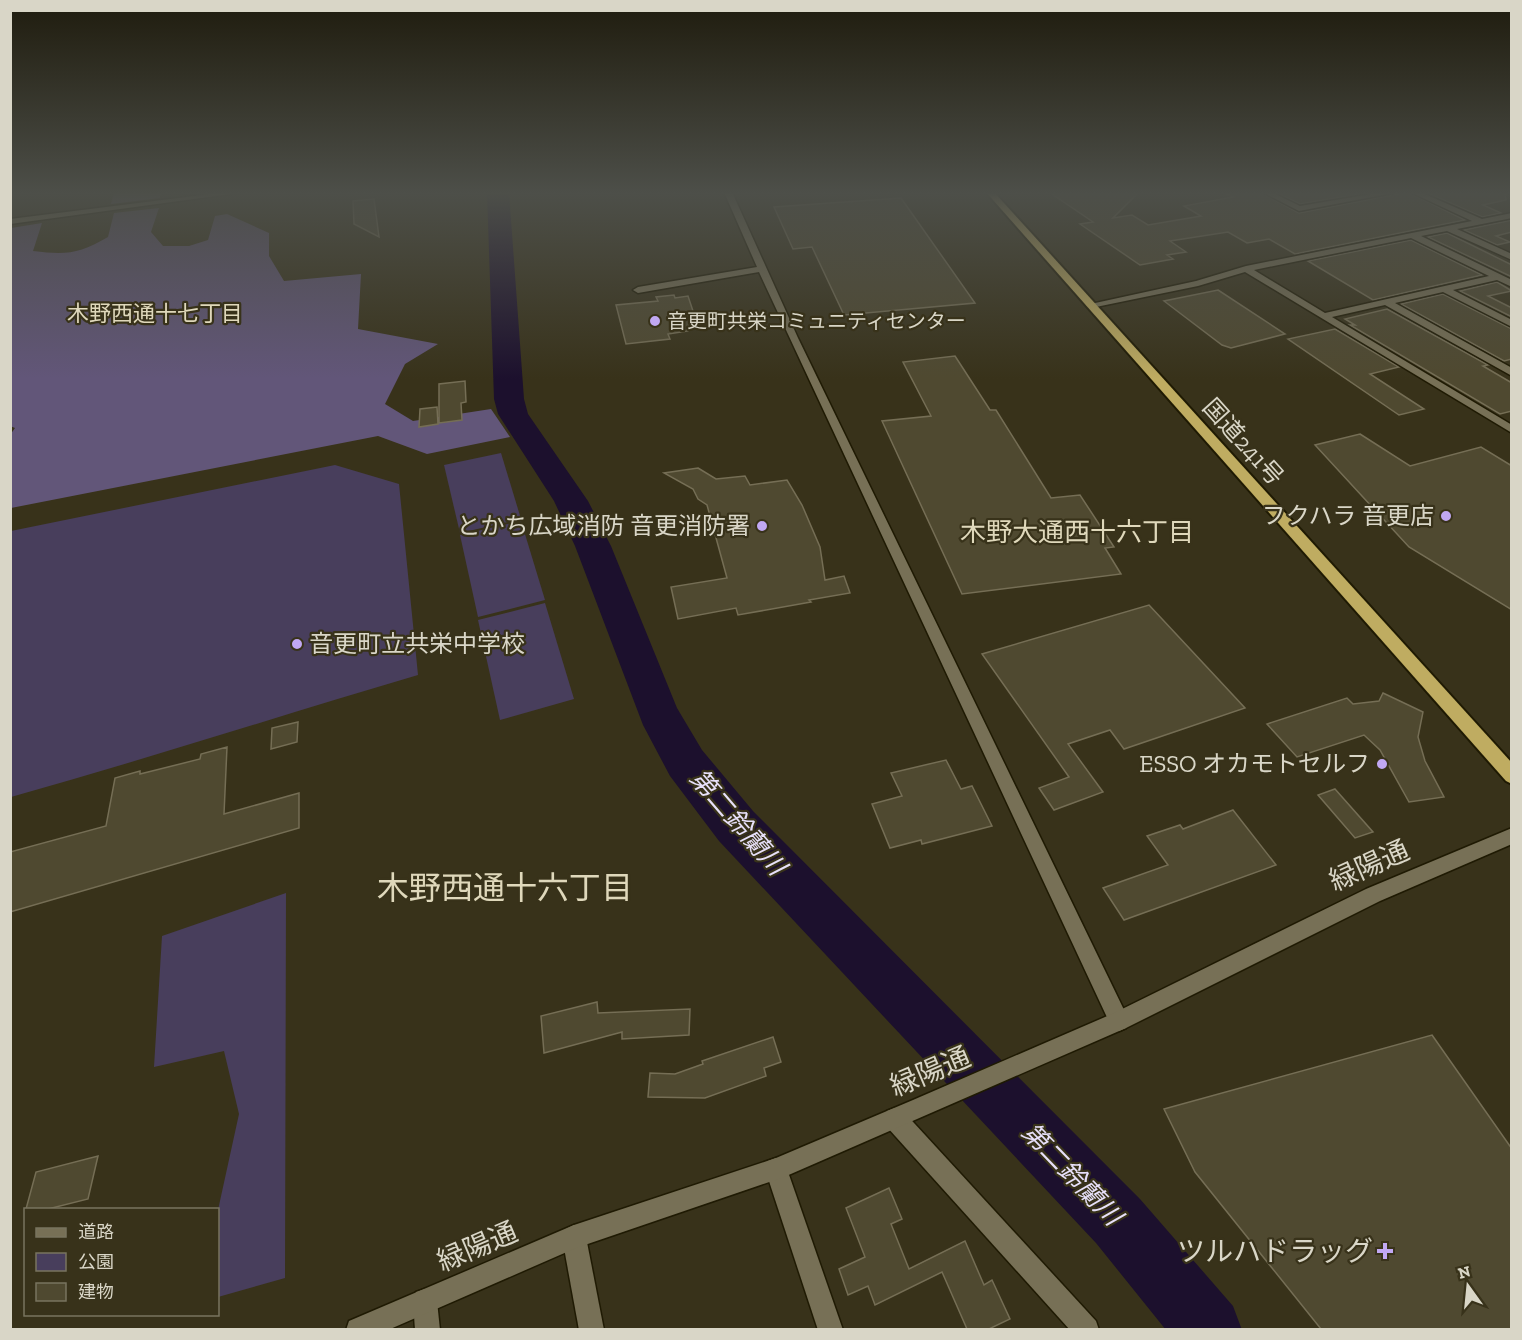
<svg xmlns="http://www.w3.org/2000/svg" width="1522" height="1340" viewBox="0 0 1522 1340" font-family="'Zilla Slab','Noto Sans JP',serif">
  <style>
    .green { fill: #483e5c }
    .forest { fill: #625679 }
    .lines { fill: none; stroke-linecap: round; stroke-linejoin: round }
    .river { fill: #1c102d; fill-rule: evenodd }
    .building { fill: #4f4930; stroke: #756e55; stroke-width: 1.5 }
    .minor-casing { stroke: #1f1a03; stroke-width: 3 }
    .tertiary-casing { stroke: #1f1a03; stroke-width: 3 }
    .trunk-casing { stroke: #1f1a03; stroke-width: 4 }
    .minor { fill: #777056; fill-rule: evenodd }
    .tertiary { fill: #777056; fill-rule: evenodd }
    .trunk { fill: #bfac61; fill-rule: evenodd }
    .poi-dot { fill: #c1a8f3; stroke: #38321a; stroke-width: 2 }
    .labels { text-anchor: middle; stroke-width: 4.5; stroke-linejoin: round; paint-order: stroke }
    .far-poi-label { font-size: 20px; fill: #d9d6c7; stroke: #38321a; text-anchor: start }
    .far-neighbourhood-label { font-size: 22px; fill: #dfd8bb; stroke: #38321a }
    .street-label { font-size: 24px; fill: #d9d6c7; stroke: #38321a }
    .poi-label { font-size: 24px; fill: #d9d6c7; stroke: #38321a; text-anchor: end }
    .neighbourhood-label { font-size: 26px; fill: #dfd8bb; stroke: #38321a }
    .water-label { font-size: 26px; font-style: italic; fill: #e7e0f9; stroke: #38321a }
    .near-street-label { font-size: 28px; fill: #d9d6c7; stroke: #38321a }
    .near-poi-label { font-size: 28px; fill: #d9d6c7; stroke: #38321a; text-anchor: end }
    .near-neighbourhood-label { font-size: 32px; fill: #dfd8bb; stroke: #38321a }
  </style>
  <rect width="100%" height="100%" fill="#38321a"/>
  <g class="green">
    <path d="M501 453 521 519 460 533 444 465Z"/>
    <path d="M335 465 399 484 418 675C282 715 147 759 11 797V531Z"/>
    <path d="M521 521 545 600 478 617 460 535Z"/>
    <path d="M545 603 574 699 500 720 478 620Z"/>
    <path d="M286 893 285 1278 218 1297V1210L239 1114 224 1051 154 1067 162 936Z"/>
  </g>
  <g class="forest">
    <path d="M114 192H161L160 198 111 204Z"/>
    <path d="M159 208 151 232 163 246H189L208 240 215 216 227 214 269 233V256L284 281 361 274 358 329 438 344 405 364 385 404 413 421 491 409 510 437 427 454 378 436 11 508 10 435 15 428 10 426 11 228 42 223 33 251C66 255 79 254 108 237L114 213Z"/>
  </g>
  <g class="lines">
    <path class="river" d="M487 192H509L524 399 528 414 588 501 611 546 677 708 702 750 753 811 1140 1199 1233 1306 1242 1330H1166L1096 1243 719 841 670 776 643 725 575 546 554 501 498 414 494 399Z"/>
  </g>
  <g class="building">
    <path d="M1049 192H1139L1113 218 1132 215 1148 225 1201 216 1184 206 1233 197 1222 192H1260L1299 213 1408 192 1465 220 1295 254 1269 239 1247 243 1228 232 1170 241 1186 252 1167 255 1173 259 1140 265 1080 224 1093 222Z"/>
    <path d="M1275 192H1372L1300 204Z"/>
    <path d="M1425 192H1505L1506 200 1483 205 1501 213 1482 217Z"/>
    <path d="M901 198 975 303 844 315 812 247 793 249 774 207Z"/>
    <path d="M374 199 379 237 354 224 353 201Z"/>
    <path d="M1512 220V232L1496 236 1510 242 1497 245 1464 230Z"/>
    <path d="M1447 233 1512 265V277L1428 237Z"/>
    <path d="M1411 240 1482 275 1373 300 1308 261Z"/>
    <path d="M1497 282 1512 291 1488 296 1512 308V317L1460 291Z"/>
    <path d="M1218 290 1285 334 1231 348 1222 345 1164 301Z"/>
    <path d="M1443 294 1512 329V359L1504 361 1401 304Z"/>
    <path d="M674 295 675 298 688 296 694 314H688L693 328 687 329 688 331 668 334 670 339 626 344 616 305 658 301 656 297Z"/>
    <path d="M1387 309 1488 365 1483 366 1512 383V411L1500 414 1350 325H1355L1345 319Z"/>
    <path d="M1335 329 1399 367 1370 374 1424 409 1399 415 1288 339Z"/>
    <path d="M955 356 990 410H996L1051 498 1080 495 1114 547 1105 548 1121 574 962 594 882 421 931 416 903 362Z"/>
    <path d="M465 381 466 402 461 403 462 420 439 423V384Z"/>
    <path d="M437 407 438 424 419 427 420 409Z"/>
    <path d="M1360 434 1410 466 1481 447 1512 466V610L1409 547 1315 445Z"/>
    <path d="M698 468 716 479 745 476 750 485 787 480 802 505 820 547 825 580 844 576 850 593 809 600 811 602 738 615 736 608 678 619 671 587 727 578 707 505 698 499 693 489 664 473Z"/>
    <path d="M1149 605 1245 708 1124 749 1110 730 1068 744 1103 792 1054 810 1039 788 1069 777 982 654Z"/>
    <path d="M1383 693 1423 712 1418 737 1425 761 1444 797 1409 802 1380 750 1364 735 1297 757 1267 724 1347 698 1353 704 1379 701Z"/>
    <path d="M298 722 297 742 271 749 272 728Z"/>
    <path d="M227 747 224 814 299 793V828L10 912V852L106 826 115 778 140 771V774L200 759 201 754Z"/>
    <path d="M946 760 961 789 972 786 992 826 922 844 921 840 890 848 872 804 902 796 891 773Z"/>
    <path d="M1335 789 1373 832 1355 838 1318 795Z"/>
    <path d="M1233 810 1276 865 1124 920 1103 888 1168 865 1147 836 1180 825 1183 829Z"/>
    <path d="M597 1002 598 1013 690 1009 689 1035 622 1039V1032L544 1053 541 1016Z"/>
    <path d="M1432 1035 1512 1149V1329H1321L1195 1172 1164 1109Z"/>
    <path d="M773 1037 781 1062 764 1068 766 1076 705 1098 648 1097 650 1073 675 1074 703 1064 702 1061Z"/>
    <path d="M98 1156 88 1199 48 1209H26L36 1172Z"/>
    <path d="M889 1188 902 1219 891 1224 909 1269 965 1241 984 1285 992 1280 1010 1319 989 1329H967L942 1272 875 1305 868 1286 848 1295 839 1269 865 1257 846 1208Z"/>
  </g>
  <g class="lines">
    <g class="minor-casing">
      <g id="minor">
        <path d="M226 192H245L10 224V219Z"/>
        <path d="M724 192H732L798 338 1126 1014 1129 1021 1126 1028 1119 1031 1112 1028 759 272 638 293 633 290 638 287 757 267Z"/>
        <path d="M1262 192H1271L1300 206 1383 192H1398L1299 211Z"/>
        <path d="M1410 192H1420L1482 219 1512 213V218L1457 229 1512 254V260L1447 231 1421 236 1512 280V287L1497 280 1453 290 1512 320V327L1443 292 1395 303 1512 368V376L1385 305 1332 317 1512 425V433L1245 272 1198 286 1091 308 1086 305 1196 281 1246 266 1472 221ZM1411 238 1489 276 1325 313 1254 270Z"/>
        <path d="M895 1108 903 1111 1096 1321 1099 1330H1070L887 1127 884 1119 887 1111Z"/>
        <path d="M776 1158 784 1161 787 1169 843 1330H818L765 1169 768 1161Z"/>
        <path d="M574 1225 582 1229 586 1237 604 1330H579L562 1237 566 1229Z"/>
        <path d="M425 1289 434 1292 437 1301 440 1330H415L413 1301 416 1292Z"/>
      </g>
    </g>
    <g class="tertiary-casing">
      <path id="tertiary" d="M1512 828V844L1380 901 1126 1028 784 1177 576 1248 388 1330H346L349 1321 574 1225 776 1158 913 1100 1112 1014 1366 889Z"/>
    </g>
    <g class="trunk-casing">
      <path id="trunk" d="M986 192H994L1512 763V784L1506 781Z"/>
    </g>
    <use href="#minor" class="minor"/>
    <use href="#tertiary" class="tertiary"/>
    <use href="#trunk" class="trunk"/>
  </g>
  <linearGradient id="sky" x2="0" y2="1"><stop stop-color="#1f1c0e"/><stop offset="0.51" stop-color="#4d4f49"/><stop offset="1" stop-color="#4d4f49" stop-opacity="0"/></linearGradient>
  <rect width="1522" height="379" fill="url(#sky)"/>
  <g class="poi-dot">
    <circle cx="655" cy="321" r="6"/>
    <circle cx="1446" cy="516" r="6"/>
    <circle cx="762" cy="526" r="6"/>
    <circle cx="297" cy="644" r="6"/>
    <circle cx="1382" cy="764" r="6"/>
    <path d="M1382 1242h6v6h6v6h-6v6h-6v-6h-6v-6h6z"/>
  </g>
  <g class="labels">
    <g class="far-poi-label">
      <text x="667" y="328">音更町共栄コミュニティセンター</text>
    </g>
    <g class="far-neighbourhood-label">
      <text x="155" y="321">木野西通十七丁目</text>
    </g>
    <g class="street-label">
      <text transform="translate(1243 442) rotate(48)" y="8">国道241号</text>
    </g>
    <g class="poi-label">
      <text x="1434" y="524">フクハラ 音更店</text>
      <text x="750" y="534">とかち広域消防 音更消防署</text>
      <text x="309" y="652" text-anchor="start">音更町立共栄中学校</text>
      <text x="1370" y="772">ESSO オカモトセルフ</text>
    </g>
    <g class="neighbourhood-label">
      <text x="1077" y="541">木野大通西十六丁目</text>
    </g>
    <g class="water-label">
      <text transform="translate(738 822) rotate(49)" y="9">第二鈴蘭川</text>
      <text transform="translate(1072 1174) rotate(46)" y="9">第二鈴蘭川</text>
    </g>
    <g class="near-street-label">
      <text transform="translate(1369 865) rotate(-24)" y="10">緑陽通</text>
      <text transform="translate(930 1071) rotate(-23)" y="10">緑陽通</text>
      <text transform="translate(477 1246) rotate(-23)" y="10">緑陽通</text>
    </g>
    <g class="near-poi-label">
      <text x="1373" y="1261">ツルハドラッグ</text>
    </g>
    <g class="near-neighbourhood-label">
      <text x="505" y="899">木野西通十六丁目</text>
    </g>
  </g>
  <rect width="1522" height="1340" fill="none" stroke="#d9d6c7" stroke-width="24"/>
  <rect x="24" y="1208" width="195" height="108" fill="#38321a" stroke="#78745f" stroke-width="1.5"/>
  <rect x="36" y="1228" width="30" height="9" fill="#777056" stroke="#78745f" stroke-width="1.5"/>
  <text x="78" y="1238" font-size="18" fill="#d9d6c7">道路</text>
  <rect x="36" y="1253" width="30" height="18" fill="#483e5c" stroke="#78745f" stroke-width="1.5"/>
  <text x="78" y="1268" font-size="18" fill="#d9d6c7">公園</text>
  <rect x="36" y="1283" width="30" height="18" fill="#4f4930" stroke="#78745f" stroke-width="1.5"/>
  <text x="78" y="1298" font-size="18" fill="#d9d6c7">建物</text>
  <g transform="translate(1468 1286) rotate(345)" stroke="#38321a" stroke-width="4.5" paint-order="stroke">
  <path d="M0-4.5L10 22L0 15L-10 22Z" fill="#d9d6c7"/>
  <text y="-9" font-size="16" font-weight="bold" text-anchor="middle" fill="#d9d6c7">N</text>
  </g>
</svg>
